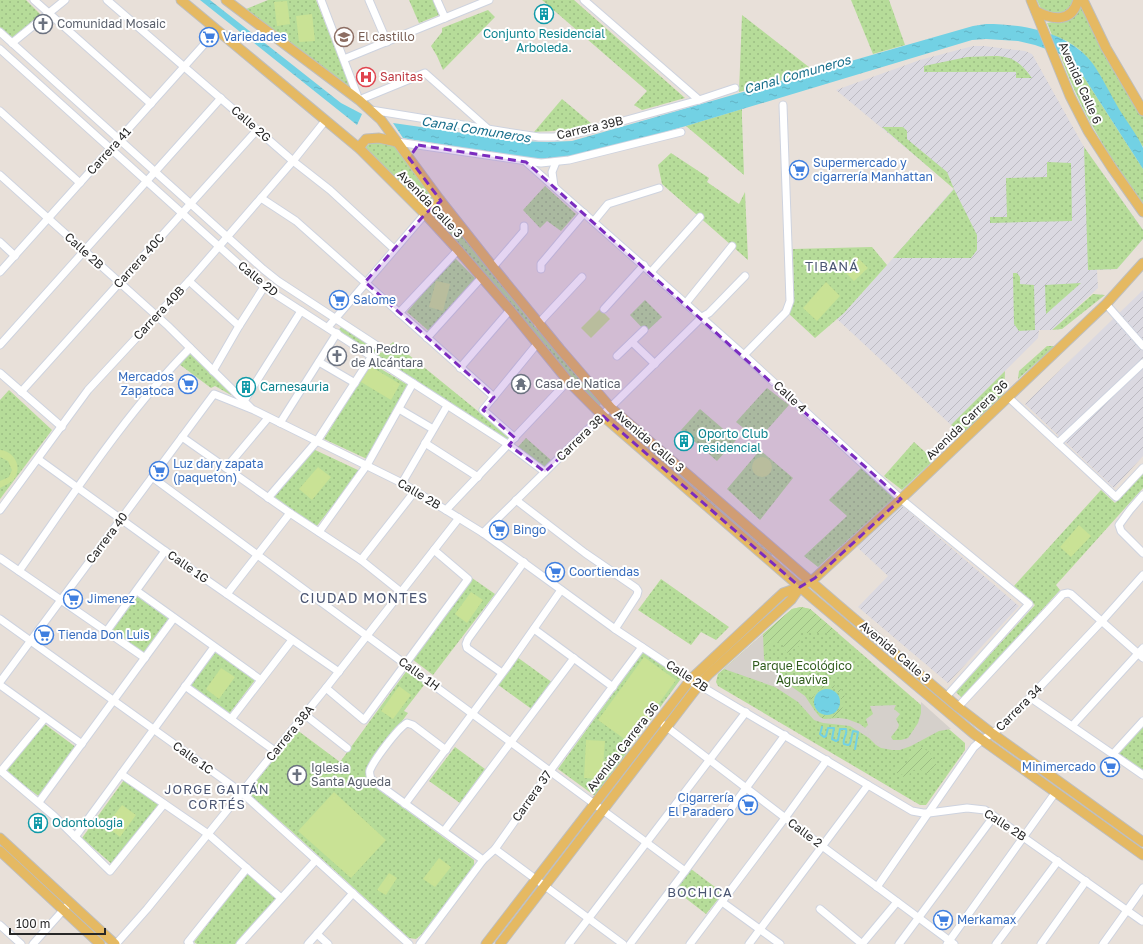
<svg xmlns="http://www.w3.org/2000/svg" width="1143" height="944" viewBox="0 0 1143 944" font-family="'Golos Text',sans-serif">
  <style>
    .industrial { fill: url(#industrial-furrows) }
    .grass { fill: url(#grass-dots) }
    .garden { fill: url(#garden-furrows) }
    .pitch { fill: #c9e295 }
    .plaza { fill: #d5d0cb }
    .water { fill: url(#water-ripples) }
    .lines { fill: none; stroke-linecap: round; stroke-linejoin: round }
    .stream { stroke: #72d1e4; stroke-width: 2 }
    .minor-casing { stroke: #ced3df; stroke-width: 9 }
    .major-casing { stroke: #bebebe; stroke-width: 11 }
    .minor { stroke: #fff; stroke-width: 7 }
    .major { stroke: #e5b962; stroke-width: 9 }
    .marked { fill: #7b2cbf; fill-opacity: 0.2; stroke: #7b2cbf; stroke-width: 3; stroke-dasharray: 8 5; stroke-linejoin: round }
    .labels { text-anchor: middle; stroke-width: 4; stroke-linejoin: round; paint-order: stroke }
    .worship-label { font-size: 12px; fill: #5b616d; stroke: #fff; text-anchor: start }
    .culture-label { font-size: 12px; fill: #0d838f; stroke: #fff; text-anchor: start }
    .shop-label { font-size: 12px; fill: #366cbe; stroke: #fff; text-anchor: start }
    .education-label { font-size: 12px; fill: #785e54; stroke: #fff; text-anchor: start }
    .health-label { font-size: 12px; fill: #be3a42; stroke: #fff; text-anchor: start }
    .street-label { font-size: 12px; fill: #272727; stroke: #fff }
    .park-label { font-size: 12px; fill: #315c1e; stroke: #fff }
    .water-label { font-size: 13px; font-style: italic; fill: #176e8b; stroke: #fff }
    .neighbourhood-label { font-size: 13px; letter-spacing: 1px; fill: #4b5673; stroke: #fff }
    .quarter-label { font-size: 14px; letter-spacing: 1px; fill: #4b5673; stroke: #fff }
  </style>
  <defs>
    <pattern id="industrial-furrows" width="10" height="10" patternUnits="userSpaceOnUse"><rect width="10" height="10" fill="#dbd9e1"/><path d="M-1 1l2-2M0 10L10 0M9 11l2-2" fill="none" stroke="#bcbac1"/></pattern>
    <pattern id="grass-dots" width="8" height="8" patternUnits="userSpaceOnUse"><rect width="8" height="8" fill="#b6dc99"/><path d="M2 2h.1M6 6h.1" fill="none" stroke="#9cbd84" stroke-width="1.8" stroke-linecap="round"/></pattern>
    <pattern id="garden-furrows" width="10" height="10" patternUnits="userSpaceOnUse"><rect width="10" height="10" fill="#b6dc99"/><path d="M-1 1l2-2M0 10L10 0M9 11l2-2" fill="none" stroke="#9cbd84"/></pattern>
    <pattern id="water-ripples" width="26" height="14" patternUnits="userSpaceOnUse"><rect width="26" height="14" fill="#72d1e4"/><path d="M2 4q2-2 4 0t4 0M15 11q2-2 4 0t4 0" fill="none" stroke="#63b3c4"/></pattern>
  </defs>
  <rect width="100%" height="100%" fill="#e8e0d9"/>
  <g class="industrial">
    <path d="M973 46H984L1025 51 1032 54 1084 147 1143 230V239L1117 269 1097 270 1098 288 1052 330H1039L1038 338 951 425 837 319 844 313 887 265 954 188 836 90 920 60Z"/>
    <path d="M1143 290V456L1114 488 1025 404Z"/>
    <path d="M901 505 1019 606 948 683 858 607 888 576 856 546Z"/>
  </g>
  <g class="grass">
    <path d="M0 0H26L41 15 13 39 0 27Z"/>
    <path d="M268 0H316L351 89 246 9Z"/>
    <path d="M409 0H433L439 15 419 23Z"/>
    <path d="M542 0H574L685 98 642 110 634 105 647 91Z"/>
    <path d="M851 0H889L905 45 873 54Z"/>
    <path d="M1037 0H1075L1073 6 1060 15 1042 11Z"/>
    <path d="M1080 5 1105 53 1143 116V147L1124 119 1093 65 1080 50 1067 41 1052 35 1047 23 1060 21Z"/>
    <path d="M488 10 495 17 443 70 437 56 431 46 442 32V28Z"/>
    <path d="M742 15 814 71 739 92Z"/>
    <path d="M1060 54 1080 71 1143 169V203C1108 157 1079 108 1060 54Z"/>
    <path d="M994 56C1013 56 1021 63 1032 78H1016V72H924V66L967 57Z"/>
    <path d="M562 99 592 124C573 130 554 131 534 132Z"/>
    <path d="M742 109V118L744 175 686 126Z"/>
    <path d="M882 127H903L907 131V139L947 172 954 189 977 235V250L971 258H893L954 189Z"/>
    <path d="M371 142 387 144 397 147 433 196C432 200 431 203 427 205L420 203 367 150 366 147Z"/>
    <path d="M1084 147 1143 230V239L1117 269 1088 270Z"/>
    <path d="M671 153 709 178 707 182 739 204 745 192 748 260 662 184 658 165Z"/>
    <path d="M1047 162 1071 163 1072 221 990 223V217H1007L1006 178 1047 177Z"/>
    <path d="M545 186 576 214 561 231 547 221 540 228 523 210Z"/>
    <path d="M440 207C492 274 544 341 602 403L598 407 570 379 482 272 432 214Z"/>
    <path d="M872 247 887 265 844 313 815 338 788 313 794 301 793 249Z"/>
    <path d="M454 257 476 279 430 332 407 312Z"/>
    <path d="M1013 273H1017L1020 277V284L1034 285 1035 330 1019 331 1014 324Z"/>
    <path d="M1081 283 1046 314 1045 285Z"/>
    <path d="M1093 294 1105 295 1062 329 1052 330Z"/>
    <path d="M645 300 662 317 646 332 630 315Z"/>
    <path d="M341 327 381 353 393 342 512 439 509 443 338 331Z"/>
    <path d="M1047 346H1055L1018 379 1019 371Z"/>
    <path d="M190 352 231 392V395L215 386 211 388 179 364Z"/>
    <path d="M371 363 408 385 367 459 324 439Z"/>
    <path d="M1005 371 1004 395 963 435 951 425Z"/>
    <path d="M767 388 789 405 758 440 736 422Z"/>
    <path d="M9 390 52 430 0 499V400Z"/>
    <path d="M700 409 736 440 717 461 681 430Z"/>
    <path d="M619 420 773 554 771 557 617 423Z"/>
    <path d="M526 438 552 461 545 468 516 449Z"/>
    <path d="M914 442 934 460 902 490 884 476Z"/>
    <path d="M313 449 360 471 316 527 273 499Z"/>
    <path d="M760 450 793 478 760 520 727 489Z"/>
    <path d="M862 467 894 498 818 567 804 556 847 516 829 500Z"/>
    <path d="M1143 474V488L1056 585 1060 590 962 698 956 692 1035 605 1014 586 1101 490 1115 503Z"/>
    <path d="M472 578 495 594 433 675 412 659Z"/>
    <path d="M661 579 729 627 716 640 701 632 691 645 638 610Z"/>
    <path d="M137 596 169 619 144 655 111 631Z"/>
    <path d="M801 607 810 609 965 743V750L926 805H920L718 686 716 682 718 674 792 609Z"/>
    <path d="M215 651 255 680 229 714 190 685Z"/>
    <path d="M643 652 683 676 595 796 558 769Z"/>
    <path d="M517 657 553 683 533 710 497 684Z"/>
    <path d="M408 669 428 680 404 711 408 713 367 769 366 777 367 781 474 860V866L472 869 422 934 416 939 409 938 288 828 247 793 297 730 340 762Z"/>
    <path d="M42 722 77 748 40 797 5 772Z"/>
    <path d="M1143 726V773L1116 755Z"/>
    <path d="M455 747 485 769 460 803 429 781Z"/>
    <path d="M124 780 159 805 113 865 82 838Z"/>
    <path d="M691 869 723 893 706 914 675 890Z"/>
    <path d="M247 873 278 899 235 944H197L194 942Z"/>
  </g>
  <g class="garden">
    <path d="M801 607 810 609 838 633H801L799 646 787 653 783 646V640L769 645 764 659 763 634 792 609Z"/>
    <path d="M830 684C866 693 827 739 814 709 825 723 847 713 840 696 834 680 811 687 812 705 807 692 817 684 830 684Z"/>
    <path d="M920 747 930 752 932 759 937 766 933 773 930 774C925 773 917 766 911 772 909 774 909 778 907 781L904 780 903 775 895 772V768L908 762C910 751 908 751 920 747Z"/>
  </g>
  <g class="pitch">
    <path d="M287 1 290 24 277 26 274 2Z"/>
    <path d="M312 14 315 41 299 42 296 16Z"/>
    <path d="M856 256 868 268 854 281 842 269Z"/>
    <path d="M436 281 450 284 443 311 429 307Z"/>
    <path d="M826 282 840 296 817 321 803 308Z"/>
    <path d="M600 309 610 319 591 338 581 328Z"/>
    <path d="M370 366 400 384 391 400 361 382Z"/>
    <path d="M0 450C14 451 23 467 14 479 10 484 5 485 0 488V481L9 477 12 470 8 461 0 457Z"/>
    <circle cx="762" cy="467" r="10"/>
    <path d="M318 467 331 477 312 500 299 489Z"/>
    <path d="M1079 525 1091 536 1071 557 1060 547Z"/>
    <path d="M471 592 483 600 467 623 455 614Z"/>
    <path d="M644 657 676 680 630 743 598 720Z"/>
    <path d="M221 668 235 677 219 699 206 689Z"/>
    <path d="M399 686 411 695 393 719 381 711Z"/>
    <path d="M586 740 605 741 602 779 584 778Z"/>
    <path d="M334 792 386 840 351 878 298 831Z"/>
    <path d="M122 805 136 815 120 837 106 826Z"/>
    <path d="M439 858 451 867 435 887 423 879Z"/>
    <path d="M389 873 397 878 386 895 377 890Z"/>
  </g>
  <path class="plaza" d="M763 634 764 659 782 680 805 696 815 711 820 717 824 719 839 718 847 719 860 724 865 728 868 725 866 719 873 714 870 706 896 705 894 709 900 714 896 719 899 725 898 728 891 737 893 740H901L908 738 918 723 921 713V702L951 729 939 731 911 746 900 750H892L881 748 876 745 869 738 850 726 823 723 814 720 798 702 775 687 724 669Z"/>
  <g class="water">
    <path d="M200 0H210L341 103 362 114 357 125Z"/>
    <path d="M986 24C1024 24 1069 32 1093 64 1102 77 1111 95 1119 109 1124 117 1141 141 1143 148 1143 154 1143 162 1143 169L1080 71 1060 54 1035 45 1018 41 986 39 972 40 686 126 586 154 562 158 548 159 516 157 403 138 393 123 518 141 548 142 572 141 973 26Z"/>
    <circle cx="827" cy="702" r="13"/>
  </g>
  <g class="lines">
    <path class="stream" d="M822 727 820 734 824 737 826 736 828 728H834L832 739 836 741 838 740 840 729H846C848 734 842 739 844 744L848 745 850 744 853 731 858 732 855 749"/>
    <g class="minor-casing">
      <g id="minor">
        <path d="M34 0 151 104"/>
        <path d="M107 0 293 161 330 190 394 249"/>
        <path d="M321 0 359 100 425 73 487 128"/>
        <path d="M369 0 387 42"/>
        <path d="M437 0 445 18"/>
        <path d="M584 0 699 100"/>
        <path d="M0 32 263 269 278 281 379 347"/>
        <path d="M12 43 65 0"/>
        <path d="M0 49 264 287 509 445 545 472"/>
        <path d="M344 59 489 0"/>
        <path d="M371 110 500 131 539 137H554L583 132 699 100 735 88"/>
        <path d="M0 111 80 183"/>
        <path d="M397 142 541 163 569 160 681 132"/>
        <path d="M526 162 744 355 901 499 1029 604 946 697"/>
        <path d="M0 175 168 326 251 408"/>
        <path d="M554 186 552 172 556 162"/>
        <path d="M261 198 296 221 494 397"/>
        <path d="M594 221 608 204 659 188"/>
        <path d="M0 242 15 256"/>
        <path d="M493 267 524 231V226"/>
        <path d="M541 269V264L584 213"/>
        <path d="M0 272 217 30"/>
        <path d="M651 272 700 217"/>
        <path d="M189 281 239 326"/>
        <path d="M686 303 732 246"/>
        <path d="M1106 304 1143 346"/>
        <path d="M604 309 644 265"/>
        <path d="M399 313 458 250"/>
        <path d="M538 324 582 277"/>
        <path d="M328 327 425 214"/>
        <path d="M427 338 482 277"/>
        <path d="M632 342 655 364"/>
        <path d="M0 345 221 98"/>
        <path d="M744 355 786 312 790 301 783 105"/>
        <path d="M617 356 644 330"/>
        <path d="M319 362 355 383"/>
        <path d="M460 368 510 310"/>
        <path d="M213 371 239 326 264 287"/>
        <path d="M0 373 62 427"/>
        <path d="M21 392 257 130"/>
        <path d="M1008 397 1116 497 1143 468"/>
        <path d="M244 401 301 311"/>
        <path d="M399 409 433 429"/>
        <path d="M280 423 337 333"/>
        <path d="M182 437 290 513 361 560 401 592"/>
        <path d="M515 438 483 410 537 344"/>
        <path d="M425 443 478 477"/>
        <path d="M1058 443 1143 363"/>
        <path d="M38 459 165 551 339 672"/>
        <path d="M226 468 268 418"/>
        <path d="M152 477 685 871"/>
        <path d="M402 483 447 406"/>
        <path d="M1143 495 1130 510 1119 525 1121 531 1143 553"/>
        <path d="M268 498 317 441 372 356"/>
        <path d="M516 500 585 553 636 588 638 591 637 595 615 629"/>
        <path d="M0 510 88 390 189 281 293 161 325 121"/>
        <path d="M446 510 568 381"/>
        <path d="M319 532 367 465 413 383"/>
        <path d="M483 533 702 317 709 313 745 276"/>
        <path d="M0 558 145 658"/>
        <path d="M361 560 415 491"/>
        <path d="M19 571C73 495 125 414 190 348"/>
        <path d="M137 591 261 680"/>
        <path d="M227 594 290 513"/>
        <path d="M0 619 241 792 409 944"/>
        <path d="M534 629 613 687"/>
        <path d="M106 632 165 551"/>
        <path d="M502 673 467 648 466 644 468 639 524 562"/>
        <path d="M0 682 214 394 254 410 402 483 483 533 615 629 699 685 912 811 923 813H929L967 808 985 810 1142 921"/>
        <path d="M0 685 82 744"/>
        <path d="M185 686 275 751"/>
        <path d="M326 688 364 720 468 579 434 550"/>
        <path d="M1031 698 1143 775"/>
        <path d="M958 707 1063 594 1068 593 1071 594 1143 658"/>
        <path d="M304 714 347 748"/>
        <path d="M45 718 1 771 54 816 110 871 164 804"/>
        <path d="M231 719 292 640"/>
        <path d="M664 725 822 846 954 944"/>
        <path d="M1072 726 1143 648"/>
        <path d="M446 750 413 725 407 723C398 728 374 760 370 770 369 773 370 775 371 779L483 860"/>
        <path d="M1113 754 1143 721"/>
        <path d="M121 774 208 834 281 898"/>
        <path d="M39 802 174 618"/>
        <path d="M405 804 507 667 561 590"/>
        <path d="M444 831 574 658"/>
        <path d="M75 837 214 647"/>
        <path d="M495 849 623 944"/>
        <path d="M877 887 974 747 982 740 1003 726 1102 621 1143 575"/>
        <path d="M722 902 780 944"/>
        <path d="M820 909 862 944 897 902"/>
        <path d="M0 925 21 944"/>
        <path d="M317 934 328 944"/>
        <path d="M33 944 66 907"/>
        <path d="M116 944 147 909 208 834 326 688 459 518"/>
        <path d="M190 944 188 942 247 868"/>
        <path d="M240 944 316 860"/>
        <path d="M308 944 353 893"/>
        <path d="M420 944 483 860 495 849 550 771 642 647"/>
        <path d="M569 944 746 712"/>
        <path d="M630 944 688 867 785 735"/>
        <path d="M690 944 785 818 827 760"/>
        <path d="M749 944 868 785"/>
        <path d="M899 944 994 816"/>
        <path d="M947 944 1055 793"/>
        <path d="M996 944 1058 861"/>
        <path d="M1041 944 1086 881"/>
        <path d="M1103 944 1143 888"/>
      </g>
    </g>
    <g class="major-casing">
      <g id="major">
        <path d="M181 0 360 149 425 214 458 250 510 310 568 381 603 416 815 600 974 734 1143 855"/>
        <path d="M226 0 359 100 381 120 440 200 493 267 560 349 611 408 838 605 958 707 993 734 1143 842"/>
        <path d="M1031 0 1070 96 1088 131 1112 168 1143 212"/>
        <path d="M1083 0 1106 48 1143 111"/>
        <path d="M1036 11C1052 20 1072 23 1078 0"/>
        <path d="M360 149 361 145 366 139 379 138 397 142"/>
        <path d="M425 214 434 209 440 200"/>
        <path d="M0 838 115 944"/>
        <path d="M0 851 100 944"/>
        <path d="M486 944 691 679 783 593 800 587 815 578 901 499 1106 304 1143 263"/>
        <path d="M500 944 699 685 708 675 791 600 800 587"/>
      </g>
    </g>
    <use href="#minor" class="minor"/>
    <use href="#major" class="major"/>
  </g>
  <path class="marked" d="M418 145 526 162 901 499 815 578 800 587 603 416 545 472 509 445 515 438 483 410 494 397 365 282 425 214 441 201 409 158Z"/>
  <defs>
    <g id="building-ring" transform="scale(1)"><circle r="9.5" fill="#fff" stroke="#0f9aa8" stroke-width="1.5"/><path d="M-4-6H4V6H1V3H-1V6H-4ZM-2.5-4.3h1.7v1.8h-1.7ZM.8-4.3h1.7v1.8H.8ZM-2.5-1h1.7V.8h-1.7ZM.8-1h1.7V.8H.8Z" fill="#0f9aa8"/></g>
    <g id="church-ring" transform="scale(1)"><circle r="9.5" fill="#fff" stroke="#6b7280" stroke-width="1.5"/><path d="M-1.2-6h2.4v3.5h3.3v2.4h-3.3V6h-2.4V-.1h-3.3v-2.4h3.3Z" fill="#6b7280"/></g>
    <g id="supermarket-ring" transform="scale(1)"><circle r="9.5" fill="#fff" stroke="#3f7fe0" stroke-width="1.5"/><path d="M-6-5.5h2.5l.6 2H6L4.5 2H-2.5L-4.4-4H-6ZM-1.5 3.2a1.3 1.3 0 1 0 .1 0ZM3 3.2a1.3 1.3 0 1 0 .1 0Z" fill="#3f7fe0"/></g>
    <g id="school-ring" transform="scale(1)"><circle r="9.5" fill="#fff" stroke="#8d6e63" stroke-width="1.5"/><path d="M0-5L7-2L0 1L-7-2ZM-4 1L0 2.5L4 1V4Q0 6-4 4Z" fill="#8d6e63"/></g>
    <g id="hospital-ring" transform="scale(1)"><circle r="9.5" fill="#fff" stroke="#e0444e" stroke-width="1.5"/><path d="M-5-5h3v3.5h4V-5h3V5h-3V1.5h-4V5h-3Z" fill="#e0444e"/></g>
    <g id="temple-ring" transform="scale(1)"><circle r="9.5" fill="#fff" stroke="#6b7280" stroke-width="1.5"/><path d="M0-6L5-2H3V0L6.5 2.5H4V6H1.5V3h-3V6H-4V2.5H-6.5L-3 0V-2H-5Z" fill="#6b7280"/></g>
  </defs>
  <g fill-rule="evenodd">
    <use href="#building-ring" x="544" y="14"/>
    <use href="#church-ring" x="43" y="24"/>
    <use href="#supermarket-ring" x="209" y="37"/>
    <use href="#school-ring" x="344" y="37"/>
    <use href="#hospital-ring" x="366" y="77"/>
    <use href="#supermarket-ring" x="799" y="170"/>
    <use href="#supermarket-ring" x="339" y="300"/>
    <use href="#church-ring" x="337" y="356"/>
    <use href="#supermarket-ring" x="188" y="384"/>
    <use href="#temple-ring" x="521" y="384"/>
    <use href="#building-ring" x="246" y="387"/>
    <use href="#building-ring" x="684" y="441"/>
    <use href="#supermarket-ring" x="159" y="471"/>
    <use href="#supermarket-ring" x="499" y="530"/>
    <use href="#supermarket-ring" x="555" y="572"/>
    <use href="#supermarket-ring" x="73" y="599"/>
    <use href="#supermarket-ring" x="44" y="635"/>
    <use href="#supermarket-ring" x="1110" y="767"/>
    <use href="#church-ring" x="297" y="775"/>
    <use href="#supermarket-ring" x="748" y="805"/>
    <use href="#building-ring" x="38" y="823"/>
    <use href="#supermarket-ring" x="943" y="920"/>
  </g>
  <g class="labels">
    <g class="worship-label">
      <text x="57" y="28">Comunidad Mosaic</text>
      <text x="351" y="353">San Pedro<tspan x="351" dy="14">de Alcántara</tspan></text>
      <text x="535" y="388">Casa de Natica</text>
      <text x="311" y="772">Iglesia<tspan x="311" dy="14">Santa Agueda</tspan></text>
    </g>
    <g class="culture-label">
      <text x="544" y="38" text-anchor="middle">Conjunto Residencial<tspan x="544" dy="14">Arboleda.</tspan></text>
      <text x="260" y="391">Carnesauria</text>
      <text x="698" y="438">Oporto Club<tspan x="698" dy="14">residencial</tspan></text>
      <text x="52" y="827">Odontologia</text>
    </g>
    <g class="shop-label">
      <text x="223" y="41">Variedades</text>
      <text x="813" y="167">Supermercado y<tspan x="813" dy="14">cigarrería Manhattan</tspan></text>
      <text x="353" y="304">Salome</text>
      <text x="174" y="381" text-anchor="end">Mercados<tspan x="174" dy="14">Zapatoca</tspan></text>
      <text x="173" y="468">Luz dary zapata<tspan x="173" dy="14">(paqueton)</tspan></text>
      <text x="513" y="534">Bingo</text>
      <text x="569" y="576">Coortiendas</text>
      <text x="87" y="603">Jimenez</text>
      <text x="58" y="639">Tienda Don Luis</text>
      <text x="1096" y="771" text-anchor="end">Minimercado</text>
      <text x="734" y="802" text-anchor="end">Cigarrería<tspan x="734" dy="14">El Paradero</tspan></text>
      <text x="957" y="924">Merkamax</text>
    </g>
    <g class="education-label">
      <text x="358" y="41">El castillo</text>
    </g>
    <g class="health-label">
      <text x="380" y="81">Sanitas</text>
    </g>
    <g class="street-label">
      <text transform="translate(1080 83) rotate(66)" y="4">Avenida Calle 6</text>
      <text transform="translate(251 124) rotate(41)" y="4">Calle 2G</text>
      <text transform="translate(590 128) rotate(-13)" y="4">Carrera 39B</text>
      <text transform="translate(109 151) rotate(-48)" y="4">Carrera 41</text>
      <text transform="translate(430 204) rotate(46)" y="4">Avenida Calle 3</text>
      <text transform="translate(84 251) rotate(42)" y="4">Calle 2B</text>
      <text transform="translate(139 261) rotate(-48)" y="4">Carrera 40C</text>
      <text transform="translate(258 279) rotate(39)" y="4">Calle 2D</text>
      <text transform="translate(159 313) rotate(-47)" y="4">Carrera 40B</text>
      <text transform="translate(790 397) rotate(43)" y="4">Calle 4</text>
      <text transform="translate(967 420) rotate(-44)" y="4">Avenida Carrera 36</text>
      <text transform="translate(580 438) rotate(-44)" y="4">Carrera 38</text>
      <text transform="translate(649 441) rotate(41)" y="4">Avenida Calle 3</text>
      <text transform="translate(419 494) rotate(31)" y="4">Calle 2B</text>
      <text transform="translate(107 538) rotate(-53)" y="4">Carrera 40</text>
      <text transform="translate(188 567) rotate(35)" y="4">Calle 1G</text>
      <text transform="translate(895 652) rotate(40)" y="4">Avenida Calle 3</text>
      <text transform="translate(419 674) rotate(36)" y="4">Calle 1H</text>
      <text transform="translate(687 676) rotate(33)" y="4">Calle 2B</text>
      <text transform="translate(1019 708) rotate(-45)" y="4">Carrera 34</text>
      <text transform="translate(290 733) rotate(-51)" y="4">Carrera 38A</text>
      <text transform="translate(623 747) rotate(-52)" y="4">Avenida Carrera 36</text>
      <text transform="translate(193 758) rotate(36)" y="4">Calle 1C</text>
      <text transform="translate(532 796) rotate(-55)" y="4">Carrera 37</text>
      <text transform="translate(1005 825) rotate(33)" y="4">Calle 2B</text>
      <text transform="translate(805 833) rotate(37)" y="4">Calle 2</text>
    </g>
    <g class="park-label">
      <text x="802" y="670">Parque Ecológico<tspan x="802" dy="14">Aguaviva</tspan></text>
    </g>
    <g class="water-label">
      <text transform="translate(797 74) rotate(-16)" y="5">Canal Comuneros</text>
      <text transform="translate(476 129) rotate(9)" y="5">Canal Comuneros</text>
    </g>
    <g class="neighbourhood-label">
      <text x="832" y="271">TIBANÁ</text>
      <text x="217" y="794">JORGE GAITÁN<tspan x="217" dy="15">CORTÉS</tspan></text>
      <text x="700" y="897">BOCHICA</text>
    </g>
    <g class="quarter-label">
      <text x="364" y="603">CIUDAD MONTES</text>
    </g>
  </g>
  <path d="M10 928v6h95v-6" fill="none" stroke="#272727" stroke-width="2"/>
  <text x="16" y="928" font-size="12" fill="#272727" stroke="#ffffff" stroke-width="3" paint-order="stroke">100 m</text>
</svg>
